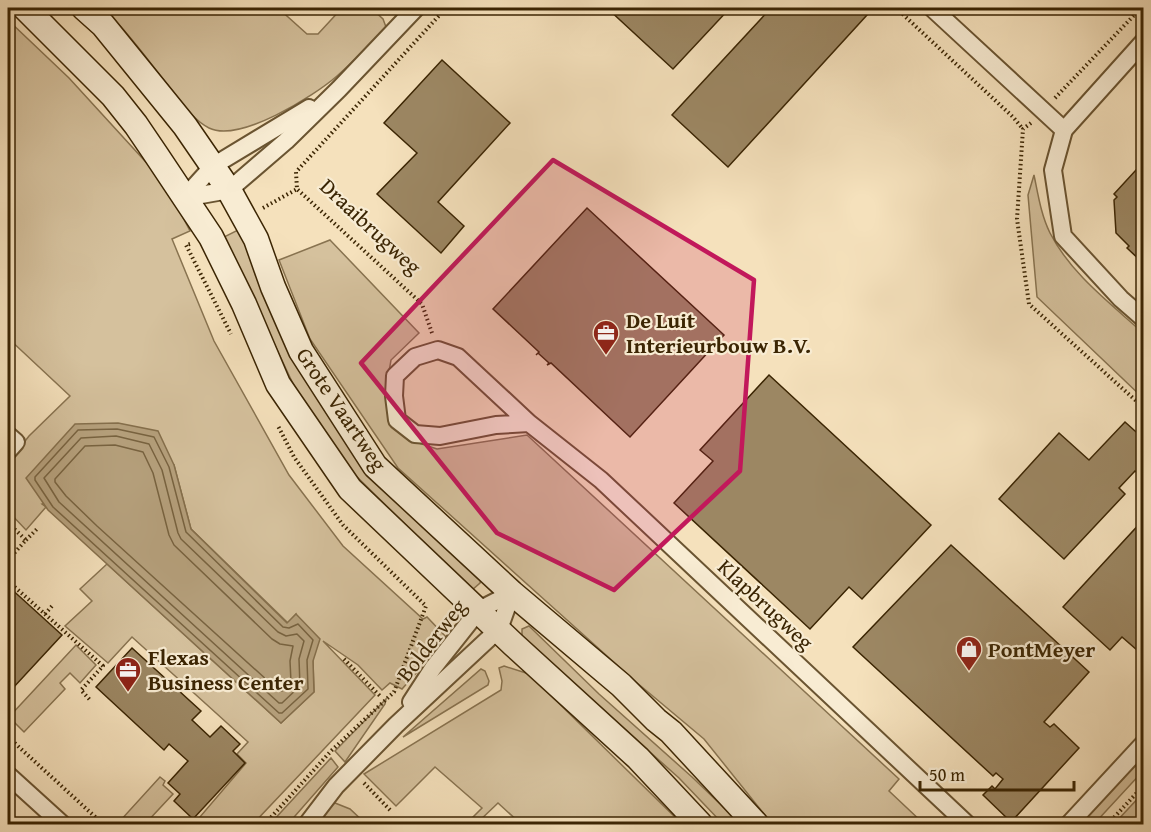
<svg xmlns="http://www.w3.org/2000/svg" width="1151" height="832" viewBox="0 0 1151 832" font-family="'Gentium Book Plus',serif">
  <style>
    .green { fill: #d5c19d; stroke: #887350; stroke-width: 1.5 }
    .water { fill: #b6a17d; stroke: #856f4c; stroke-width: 1.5 }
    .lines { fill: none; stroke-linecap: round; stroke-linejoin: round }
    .shore { stroke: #786340; stroke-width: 1.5 }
    .building { fill: #9c8763; stroke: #3b2503; stroke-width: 1.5 }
    .street-casing { stroke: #6a5431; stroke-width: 20 }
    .secondary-casing { stroke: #3b2503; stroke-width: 27 }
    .path { stroke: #3b2503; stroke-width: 4; stroke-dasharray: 1.5 3; stroke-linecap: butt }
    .street { stroke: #f8ecd3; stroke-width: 16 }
    .secondary { stroke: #f8ecd3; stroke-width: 24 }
    .marked { fill: #c2185b; fill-opacity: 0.2; stroke: #c2185b; stroke-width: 4.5; stroke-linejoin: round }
    .labels { text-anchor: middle; stroke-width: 4.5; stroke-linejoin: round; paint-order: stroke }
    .street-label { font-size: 22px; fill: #3b2503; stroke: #f8ecd3 }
    .poi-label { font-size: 22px; font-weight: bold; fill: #3b2503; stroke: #f8ecd3; text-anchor: start }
  </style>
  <rect width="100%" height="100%" fill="#f5e1bc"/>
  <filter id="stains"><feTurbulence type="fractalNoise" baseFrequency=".00333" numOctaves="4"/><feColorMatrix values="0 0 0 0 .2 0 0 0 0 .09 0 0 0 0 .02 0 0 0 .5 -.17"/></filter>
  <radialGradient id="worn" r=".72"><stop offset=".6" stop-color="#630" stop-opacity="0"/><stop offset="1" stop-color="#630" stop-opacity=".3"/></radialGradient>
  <g class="green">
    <path d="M103 8H278L307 34H318L342 8H371L383 19 386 27C371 44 354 61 337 76 314 96 240 143 209 128 193 120 182 103 171 89 149 62 128 31 103 8Z"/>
    <path d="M8 20 69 78 165 183 190 231 172 239 214 341 289 475 343 546 423 619 427 617 447 638 402 689 390 683 382 690 358 665 323 641 375 695 253 824H186L188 822 194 824 246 763 237 754 248 742 132 637 108 663 65 626 92 601 80 589 107 564 281 723 314 692 313 661 296 614 288 623 191 529 174 465 42 504 46 507 26 530 8 511V463L29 436 70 396 8 338Z"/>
    <path d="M1034 175C1038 194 1041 215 1050 233 1071 274 1110 303 1143 333V398L1037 297 1028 195Z"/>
    <path d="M242 228 313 379 482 576 480 583 472 590 351 471 326 437 295 388 224 237Z"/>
    <path d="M330 240 419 333 391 360 386 388 388 418 413 441 437 449 527 435 899 779 889 791 924 824H772L704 739 636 682 398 468 310 339 279 260Z"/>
    <path d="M529 626 599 694 692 777 741 824H723L679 778 522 638V629Z"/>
    <path d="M76 645 96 665 80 683 70 673 60 683 65 689 24 732 9 717Z"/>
    <path d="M504 666 529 674 682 824H521L498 803 476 824H466L482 808 435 767 396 806 364 774 501 690 502 681 499 668Z"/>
    <path d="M481 669 485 671 489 681 488 685 403 737Z"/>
    <path d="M386 699 385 704 345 762 335 751Z"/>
    <path d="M1143 755V771L1094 824H1079Z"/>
    <path d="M331 758 338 767 288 824H270Z"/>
    <path d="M160 777 165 781 163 785 173 794 145 824H122L119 822Z"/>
    <path d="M1143 793V824H1114Z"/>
    <path d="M335 803 350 809 366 824H317L327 809Z"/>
  </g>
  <path class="water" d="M118 423 158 431 174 465 191 529 287 623 296 614 320 639 313 661 314 692 281 723 48 510 26 478 75 424Z"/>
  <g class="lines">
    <g class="shore">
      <path d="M117 429 154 437 169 467 186 532 283 627 289 628 298 624 313 640 307 660 308 689 282 713H279L53 507 35 480V477L78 430Z"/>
      <path d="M116 436 149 444 162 470 178 533 181 539 278 632 286 636 297 634 304 641 299 659 300 686 282 703H279L59 502 44 478 81 438Z"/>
      <path d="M115 445 143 452 153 473 169 535 174 545 272 639 280 644 293 646 290 661 291 682 282 691H279L97 526 66 496 55 482V479L85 446Z"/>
    </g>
  </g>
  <g class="building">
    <path d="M607 8H730L673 69Z"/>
    <path d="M771 8H859L867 15 728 167 672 115Z"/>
    <path d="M442 60 510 123 438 202 464 226 441 253 377 194 417 153 384 123Z"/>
    <path d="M1136 170 1144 177V264L1127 248 1129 246 1116 233 1114 200 1117 197 1114 194Z"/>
    <path d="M587 208 724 335 630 437 551 363 547 365 549 363 538 353 536 355 539 352 493 309Z"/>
    <path d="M769 375 931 525 862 599 849 587 810 629 674 503 713 461 700 450Z"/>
    <path d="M1125 422 1144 439V470L1139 474 1135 471 1119 488 1125 494 1064 559 999 499 1059 433 1089 460Z"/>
    <path d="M1144 519V656L1122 637 1110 650 1063 607Z"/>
    <path d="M951 545 1089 672 1044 722 1050 727 1054 724 1079 748 1011 822 983 795 992 786 995 789 1003 779 996 773 993 776 853 647Z"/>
    <path d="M8 586 62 635 13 688 8 683Z"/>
    <path d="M132 648 201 711 192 720 210 737 221 726 240 744 233 751 245 763 193 819 174 801 180 794 168 783 188 761 169 744 164 750 96 687Z"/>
  </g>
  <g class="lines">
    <g class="street-casing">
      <g id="street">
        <path d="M932 8 1064 130"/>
        <path d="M1144 41 1064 130 1053 170 1063 236 1121 299 1144 319"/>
        <path d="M184 198 229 190 286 141 339 89 416 8"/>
        <path d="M184 198 213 166 309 108"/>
        <path d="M529 423 496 425 440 436 415 434 397 420 394 396 395 376 415 357 438 350 458 357 529 423 601 480 967 824"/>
        <path d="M8 435 16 442 8 451"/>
        <path d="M411 702 433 668 479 610 512 593"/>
        <path d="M8 775 62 824"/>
        <path d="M307 824 336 786 396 725 499 629 512 593"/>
        <path d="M1069 824 1144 743"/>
      </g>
    </g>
    <g class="secondary-casing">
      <g id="secondary">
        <path d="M25 8 113 96 136 125 157 156 211 237 244 304 278 384 350 489 514 645 638 758 700 824"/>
        <path d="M84 8 103 25 185 126 229 190 256 239 273 287 301 351 375 466 512 593 621 685 656 720 671 732 756 824"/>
      </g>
    </g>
    <g class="path">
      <path d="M896 8 1013 117 1023 129"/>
      <path d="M1055 98 1141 8"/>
      <path d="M1031 123 1023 129 1017 219 1029 304 1144 408"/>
      <path d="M263 208 297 189"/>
      <path d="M190 244 186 245 231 334"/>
      <path d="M432 333 422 304 297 189 296 172 446 8"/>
      <path d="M8 523 26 540 8 560"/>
      <path d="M26 540 37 529"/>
      <path d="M8 581 103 666 81 690 90 700"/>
      <path d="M45 614 52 606"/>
      <path d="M344 659 381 697"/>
      <path d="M8 737 103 824"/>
      <path d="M364 783 390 810"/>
      <path d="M265 824 331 751 394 692 426 606 343 525 294 457 278 426"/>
      <path d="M1108 824 1144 785"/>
    </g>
    <use href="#street" class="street"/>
    <use href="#secondary" class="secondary"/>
  </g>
  <path class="marked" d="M553 160 754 280 740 471 614 590 497 533 361 363Z"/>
  <defs>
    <g id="office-pin" transform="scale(1.35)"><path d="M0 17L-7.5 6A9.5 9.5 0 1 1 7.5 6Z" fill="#8f2418" stroke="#f8ecd3"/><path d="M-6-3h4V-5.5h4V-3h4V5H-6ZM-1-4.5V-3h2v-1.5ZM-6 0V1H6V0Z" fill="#fff"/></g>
    <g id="shop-pin" transform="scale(1.35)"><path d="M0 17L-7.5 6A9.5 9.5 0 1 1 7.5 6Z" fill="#8f2418" stroke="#f8ecd3"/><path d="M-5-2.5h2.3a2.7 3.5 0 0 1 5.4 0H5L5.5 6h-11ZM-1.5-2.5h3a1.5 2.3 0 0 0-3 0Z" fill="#fff"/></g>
  </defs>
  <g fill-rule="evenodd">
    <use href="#office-pin" x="606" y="333"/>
    <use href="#shop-pin" x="969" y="649"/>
    <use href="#office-pin" x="128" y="670"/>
  </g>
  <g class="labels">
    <g class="street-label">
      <text transform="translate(371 226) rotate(43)" y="8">Draaibrugweg</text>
      <text transform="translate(342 409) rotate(56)" y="8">Grote Vaartweg</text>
      <text transform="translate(766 604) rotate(43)" y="8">Klapbrugweg</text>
      <text transform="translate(431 640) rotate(-52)" y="8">Bolderweg</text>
    </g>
    <g class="poi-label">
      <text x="626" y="328">De Luit<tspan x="626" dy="25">Interieurbouw B.V.</tspan></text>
      <text x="988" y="657">PontMeyer</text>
      <text x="148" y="665">Flexas<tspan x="148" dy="25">Business Center</tspan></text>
    </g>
  </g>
  <rect width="1151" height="832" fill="none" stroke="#f5e1bc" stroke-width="30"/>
  <rect x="9" y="9" width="1133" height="814" fill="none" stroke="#3b2503" stroke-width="3"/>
  <rect x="15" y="15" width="1121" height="802" fill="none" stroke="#3b2503" stroke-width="1.5"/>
  <path d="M920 781v9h154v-9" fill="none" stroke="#3b2503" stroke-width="3"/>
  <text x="929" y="781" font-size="18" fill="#3b2503" stroke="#f8ecd3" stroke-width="4.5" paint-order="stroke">50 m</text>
  <rect width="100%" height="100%" filter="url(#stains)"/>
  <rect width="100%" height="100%" fill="url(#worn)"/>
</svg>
